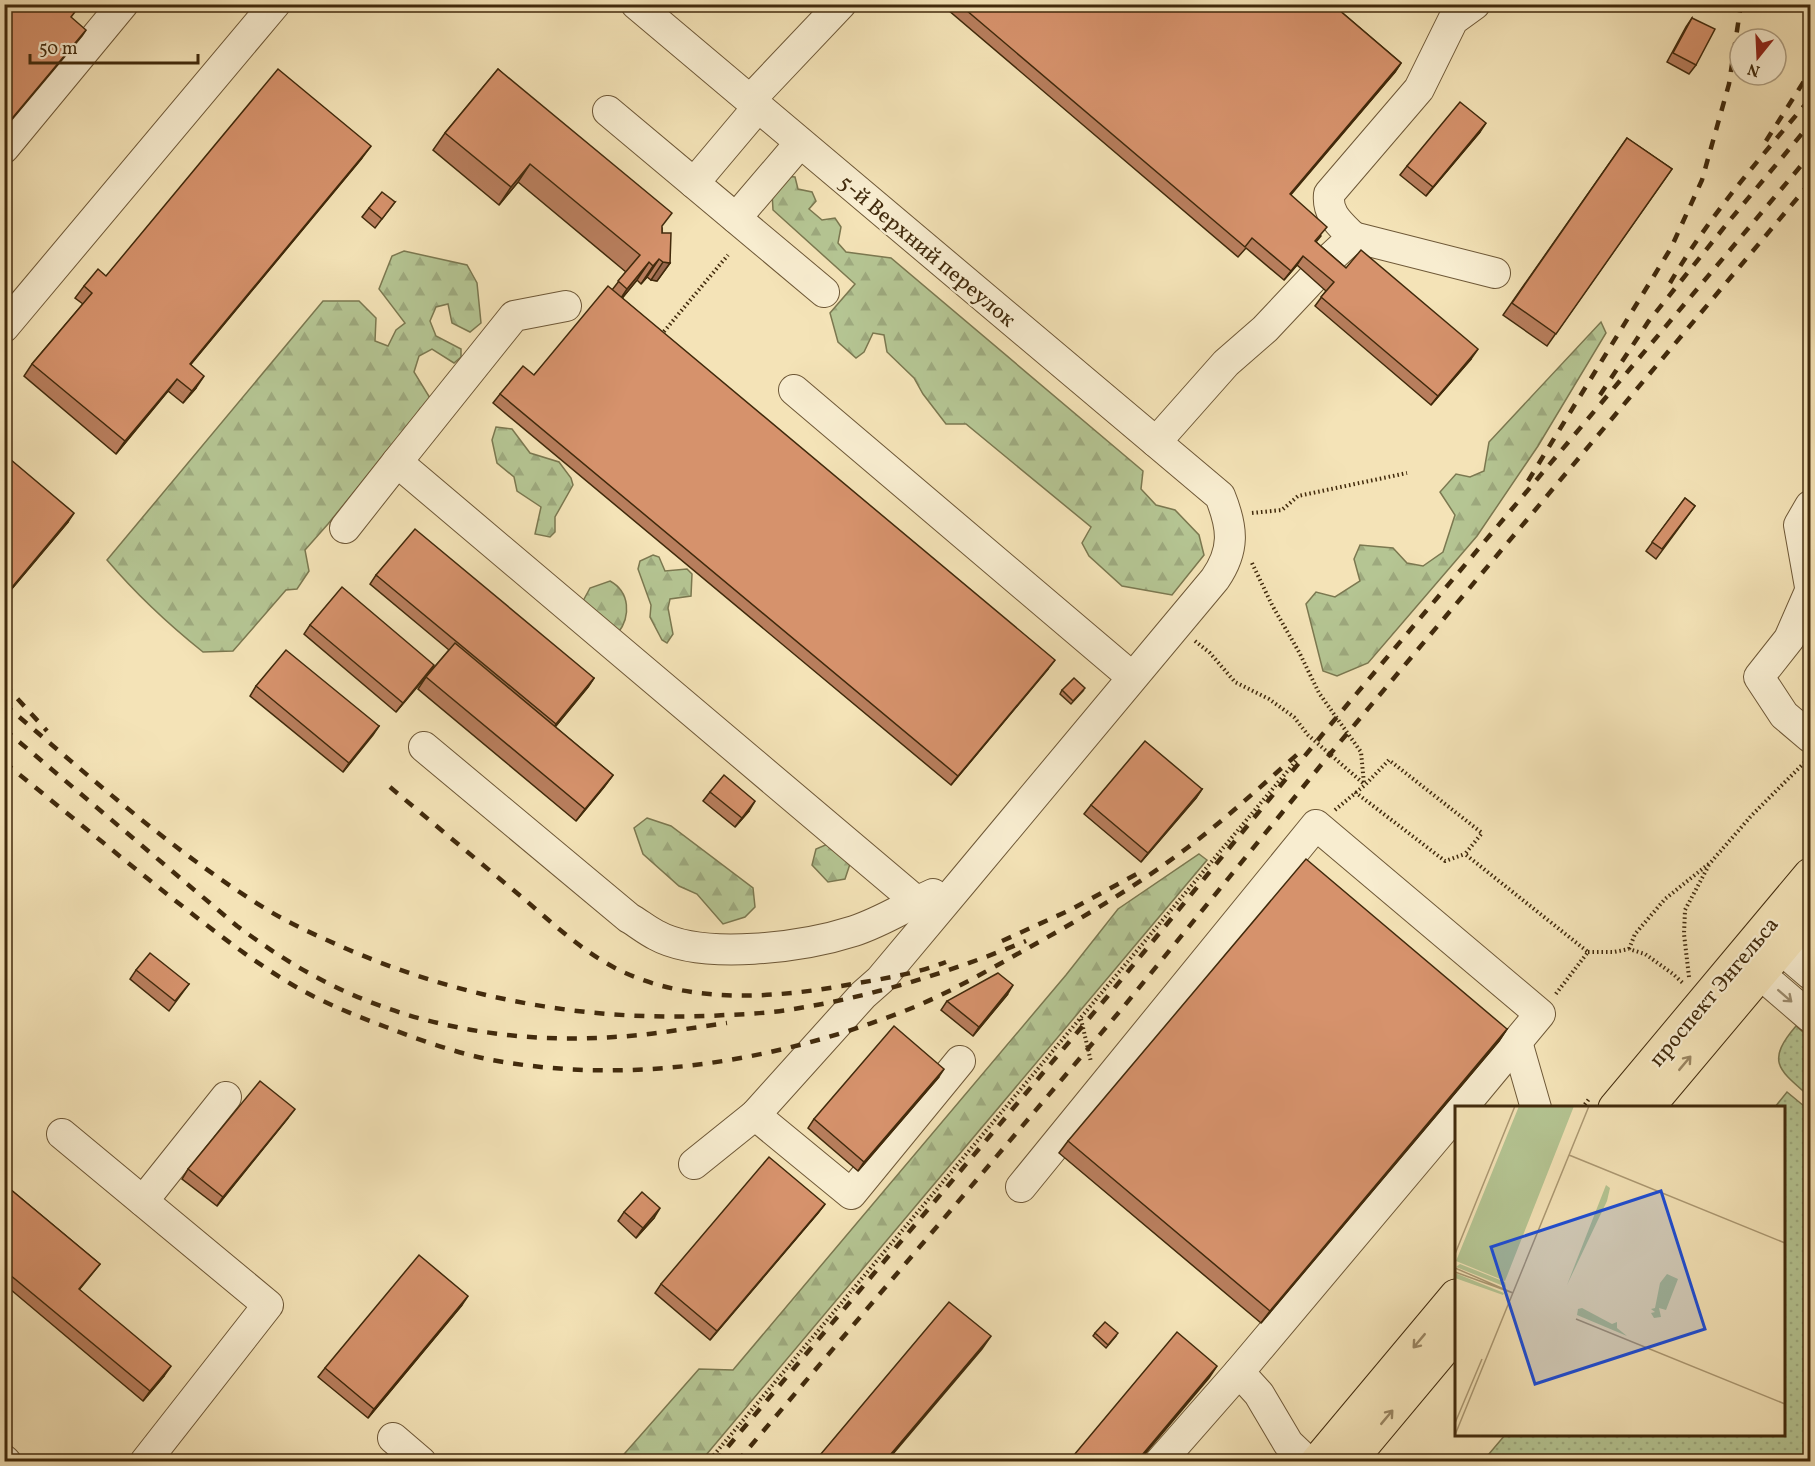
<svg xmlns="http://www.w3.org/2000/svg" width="1815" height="1466" viewBox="0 0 1815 1466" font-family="Vollkorn,serif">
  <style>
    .grass { fill: url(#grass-dots); stroke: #7b7850; stroke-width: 1.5 }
    .forest { fill: url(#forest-firs); stroke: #7b7850; stroke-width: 1.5 }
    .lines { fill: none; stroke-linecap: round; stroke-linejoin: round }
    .minor-casing { stroke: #6e5837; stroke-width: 32 }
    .major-casing { stroke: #412a0c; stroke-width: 35 }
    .path { stroke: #412a0c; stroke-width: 4; stroke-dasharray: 1.5 3; stroke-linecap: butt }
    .minor { stroke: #f8edd0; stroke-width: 30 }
    .major { stroke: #f4e3b7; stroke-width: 33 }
    .rail { stroke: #412a0c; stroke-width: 4.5; stroke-dasharray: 10 10; stroke-linecap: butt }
    .wall { fill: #b87e5d; stroke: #412a0c; stroke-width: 1.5 }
    .shaded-wall { fill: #96664c; stroke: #412a0c; stroke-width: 1.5 }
    .building { fill: #d6926c; stroke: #412a0c; stroke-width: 1.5 }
    .oneway { stroke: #9c8c6e }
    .oneway2 { stroke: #9a8662 }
    .labels { text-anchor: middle; stroke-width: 4.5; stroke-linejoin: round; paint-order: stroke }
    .street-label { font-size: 22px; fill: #412a0c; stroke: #f8edd0 }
    .inset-road { fill: none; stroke: #ac9973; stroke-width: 1.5 }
    .view { fill: #1d4ed8; fill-opacity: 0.15; stroke: #1d4ed8; stroke-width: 3 }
    .inset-edge { fill: none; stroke: #412a0c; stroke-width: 3 }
  </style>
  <defs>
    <pattern id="grass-dots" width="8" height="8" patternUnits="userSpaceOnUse" patternTransform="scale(1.5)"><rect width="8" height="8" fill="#b5c593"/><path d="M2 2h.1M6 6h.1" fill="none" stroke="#9da97e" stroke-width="1.8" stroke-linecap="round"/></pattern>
    <pattern id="forest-firs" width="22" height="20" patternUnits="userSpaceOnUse" patternTransform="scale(1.5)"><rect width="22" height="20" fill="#b5c593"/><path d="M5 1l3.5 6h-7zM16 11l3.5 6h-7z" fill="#9da97e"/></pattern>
  </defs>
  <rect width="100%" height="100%" fill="#f4e3b7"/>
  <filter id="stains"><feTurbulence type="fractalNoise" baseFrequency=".00333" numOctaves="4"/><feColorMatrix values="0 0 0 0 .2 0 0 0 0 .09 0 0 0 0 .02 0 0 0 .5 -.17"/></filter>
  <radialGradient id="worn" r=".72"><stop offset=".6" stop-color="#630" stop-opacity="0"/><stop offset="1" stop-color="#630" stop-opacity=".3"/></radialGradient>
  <g class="grass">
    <path d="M1796 1026 1810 1038V1097C1779 1070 1765 1062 1796 1026Z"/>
    <path d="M1787 1092 1810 1111V1461H1483L1505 1435 1784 1434V1108L1775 1107Z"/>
  </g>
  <g class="forest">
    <path d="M783 176 795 177 798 189 812 192 816 201 809 209 822 220 835 218 841 227 838 243 846 252 891 258 1143 471 1141 489 1156 505 1175 510 1199 535 1204 555 1172 595 1122 586 1089 556 1082 543 1091 527 966 424H946L923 394 914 378 887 352 884 335 873 333 864 352 856 358 838 342 830 313 855 284 773 210 772 192Z"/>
    <path d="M404 251 467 265 477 283 481 323 470 332 452 323 448 304 436 307 430 321 436 336 461 349V357L454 363 432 349 419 356 414 372 430 398 328 524 305 550 309 571 297 589 286 590 233 651 203 652C168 624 136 594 107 560L323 301H359L376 318 375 341 388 346 396 330 405 323 379 289 392 256Z"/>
    <path d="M1601 322 1606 333 1538 446 1477 536 1368 663 1337 676 1323 671 1306 604 1316 592 1335 597 1360 581 1354 559 1360 545 1393 548 1407 563 1423 566 1443 552 1455 515 1440 492 1456 474 1470 477 1484 471 1489 442Z"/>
    <path d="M496 427 512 429 530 453 559 462 571 478 573 485 555 517V532L550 537 535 534 541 507 517 491 514 477 497 463 492 440Z"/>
    <path d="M653 555 659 557 665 571 687 569 692 574 691 596 670 599 668 608 673 634 667 643 662 640 650 617 651 605 638 569 640 561Z"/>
    <path d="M610 581C630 592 631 616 618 633L583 601 590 588Z"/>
    <path d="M647 818 671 826 753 888 755 907 745 917 723 924 697 894 679 886 643 854 634 828Z"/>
    <path d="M830 843 851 861 845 879 828 882 812 865 816 849Z"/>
    <path d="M1199 854 1207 860 701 1461H618L699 1369 733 1370 1066 975 1118 909Z"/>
  </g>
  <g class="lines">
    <g class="minor-casing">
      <g id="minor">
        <path d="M636 4 1220 496C1233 528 1235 550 1215 579L963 881 880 980 863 995 755 1115 694 1164"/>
        <path d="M750 100 841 4"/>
        <path d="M608 111 824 292"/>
        <path d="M4 148 123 4"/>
        <path d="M694 183 758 107"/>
        <path d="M736 218 800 143"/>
        <path d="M1353 237 1495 273"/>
        <path d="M1324 264 1353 237C1339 223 1327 214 1329 194L1419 89 1453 20 1475 4"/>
        <path d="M4 327 275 4"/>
        <path d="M794 390 1132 677"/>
        <path d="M1156 442 1226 363 1265 329 1312 279"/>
        <path d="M397 462 514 316 566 306"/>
        <path d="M1810 506 1799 525 1810 587"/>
        <path d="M345 528 397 462 916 901"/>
        <path d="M1810 591 1789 639 1759 677 1784 715 1810 737"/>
        <path d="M424 747 629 918C638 923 646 930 656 935 703 961 804 947 854 931 882 922 906 906 933 894"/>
        <path d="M1810 974 1781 949 1750 947 1760 974 1810 1017"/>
        <path d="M1517 1042 1536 1108"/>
        <path d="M755 1115 851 1194 960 1061"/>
        <path d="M62 1134 268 1305 145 1462"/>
        <path d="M1021 1187 1316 825 1540 1014 1462 1108"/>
        <path d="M143 1201 226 1097"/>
        <path d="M1239 1372 1259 1394 1288 1443 1308 1462"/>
        <path d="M393 1438 421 1462"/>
        <path d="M4 1460 6 1462"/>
        <path d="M1160 1462 1239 1372 1456 1114"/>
      </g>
    </g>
    <g class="major-casing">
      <g id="major">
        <path d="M1615 1108 1810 875"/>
        <path d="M1647 1108 1810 914"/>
        <path d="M1317 1462 1456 1296"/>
        <path d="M1349 1462 1456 1334"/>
      </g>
    </g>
    <g class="path">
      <path d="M661 335 728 255"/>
      <path d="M1252 513 1282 510 1298 496 1407 473"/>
      <path d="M1252 563 1272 605 1299 652 1319 693 1361 752 1364 784"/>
      <path d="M1195 641 1210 653 1235 682 1269 699 1294 717 1308 735 1364 784"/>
      <path d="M1355 792 1445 861 1465 854"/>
      <path d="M1335 810 1365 785 1389 760 1482 833 1465 854 1588 952 1555 995"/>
      <path d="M1629 949 1635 934 1665 899 1711 862 1752 815 1806 761"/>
      <path d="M1588 952H1614L1629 949 1645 954 1673 974 1684 984"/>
      <path d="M1689 977 1684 934 1685 910 1709 865"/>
      <path d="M1081 1019 1091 1062"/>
      <path d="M1582 1108 1589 1099"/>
      <path d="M708 1462 1296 761"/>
    </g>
    <use href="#minor" class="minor"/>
    <use href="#major" class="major"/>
    <g class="rail">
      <path d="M1766 141 1806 78 1810 66"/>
      <path d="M1670 283C1709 216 1760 158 1810 99"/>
      <path d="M1600 395 1648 322 1730 220 1810 124"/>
      <path d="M1528 481 1671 248 1702 180 1729 84 1741 4"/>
      <path d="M4 684 47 731"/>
      <path d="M4 704C89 776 172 851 266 909 292 925 320 937 347 949 467 1001 596 1023 726 1015 749 1014 772 1013 794 1009 874 996 951 972 1026 941"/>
      <path d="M4 729 237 926C263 945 289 963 318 978 407 1026 514 1044 614 1037 652 1035 690 1028 727 1023"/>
      <path d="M4 762C62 809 119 856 177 902 214 931 251 960 291 984 321 1002 354 1015 386 1027 420 1040 456 1053 492 1060 634 1086 779 1061 912 1008 953 991 992 968 1030 947 1084 917 1138 885 1187 848 1227 818 1262 785 1300 752"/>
      <path d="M390 787C434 824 478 861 523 898 552 923 582 951 617 969 691 1006 779 998 858 983 888 978 918 973 946 962"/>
      <path d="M1002 941 1070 910 1144 870"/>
      <path d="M715 1462 1107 997 1331 724 1810 155"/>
      <path d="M737 1462 1120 1011 1330 754 1810 183"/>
    </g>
  </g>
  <g class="wall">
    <path d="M941 4H1332L1401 63 1395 72 1290 195 1321 236 1316 242 1346 268 1471 359 1431 405 1315 306 1326 291 1297 265 1284 280 1246 248 1238 257Z"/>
    <path d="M1692 18 1696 65 1689 74 1667 62 1686 27Z"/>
    <path d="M498 69 662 228V233L670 263 657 281 651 280 647 277 641 284 637 280 622 298 1048 669 951 785 493 403 500 394 534 375 612 290 626 272 518 182 499 205 433 150 445 133Z"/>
    <path d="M1480 132 1426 196 1400 175 1407 166Z"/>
    <path d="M1627 138 1672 169 1547 346 1503 315Z"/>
    <path d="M362 158 191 364 196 388 183 403 168 391 116 454 24 376 32 364 83 304 75 298 84 286Z"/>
    <path d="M395 202 375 228 362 217 369 208Z"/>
    <path d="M4 454 68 522 4 598Z"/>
    <path d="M1685 498 1695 506 1656 559 1646 551Z"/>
    <path d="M376 575 594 678 588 687 555 727 613 775 604 787 576 821 418 689 426 677 449 650 370 584Z"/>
    <path d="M310 625 428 674 396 712 304 634Z"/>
    <path d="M256 686 379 726 343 772 250 696Z"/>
    <path d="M1062 690 1083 691 1071 704 1060 694Z"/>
    <path d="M1202 789 1196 798 1141 862 1084 814 1091 805Z"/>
    <path d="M710 792 749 811 735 827 703 801Z"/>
    <path d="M136 970 189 984 169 1011 130 979Z"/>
    <path d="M1007 995 973 1036 941 1010 947 1001Z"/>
    <path d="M1507 1029 1499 1041 1261 1323 1059 1153 1068 1141Z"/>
    <path d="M938 1078 858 1171 808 1128 814 1119Z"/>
    <path d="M288 1118 217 1206 182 1179 188 1169Z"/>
    <path d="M4 1184 100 1264 79 1290 164 1376 143 1401 4 1284Z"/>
    <path d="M825 1204 818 1213 710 1340 655 1293 661 1284Z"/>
    <path d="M624 1212 654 1218 636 1238 618 1221Z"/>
    <path d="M462 1305 368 1418 318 1377 325 1368Z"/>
    <path d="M1095 1333 1116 1336 1106 1348 1093 1336Z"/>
  </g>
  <g class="shaded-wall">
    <path d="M86 30 82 36 4 129V128Z"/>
    <path d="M1401 63 1395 72 1283 204 1290 194Z"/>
    <path d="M1486 123 1480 132 1426 196 1433 187Z"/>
    <path d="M371 146 362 158 181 376 190 364Z"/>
    <path d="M530 164 518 182 499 205 511 187Z"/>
    <path d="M1303 256 1297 265 1284 280 1291 271Z"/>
    <path d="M659 259 647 277 641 284 653 266Z"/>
    <path d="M649 262 637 280 615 307 627 289Z"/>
    <path d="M663 262 670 263 657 281 651 280Z"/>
    <path d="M1478 349 1471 359 1431 405 1438 396Z"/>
    <path d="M204 376 196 388 183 403 192 391Z"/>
    <path d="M177 379 168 391 116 454 125 441Z"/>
    <path d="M74 513 68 522 4 598 8 592Z"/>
    <path d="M1055 660 1048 669 951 785 958 776Z"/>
    <path d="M434 665 428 674 396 712 403 703Z"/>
    <path d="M594 678 588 687 550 733 556 724Z"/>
    <path d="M379 726 373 735 343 772 349 763Z"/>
    <path d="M613 775 604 787 576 821 585 809Z"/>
    <path d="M1202 789 1196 798 1141 862 1148 853Z"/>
    <path d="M755 801 749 811 735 827 742 818Z"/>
    <path d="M1013 985 1007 995 973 1036 979 1027Z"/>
    <path d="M1507 1029 1499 1041 1261 1323 1270 1311Z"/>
    <path d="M944 1069 938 1078 858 1171 864 1162Z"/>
    <path d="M295 1109 288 1118 217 1206 223 1197Z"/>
    <path d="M825 1204 818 1213 710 1340 717 1331Z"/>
    <path d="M660 1208 654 1218 636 1238 643 1228Z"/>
    <path d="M468 1296 462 1305 368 1418 374 1409Z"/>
    <path d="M991 1336 982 1349 887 1461H885Z"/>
    <path d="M171 1366 164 1376 143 1401 150 1391Z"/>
    <path d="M1217 1366 1209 1378 1139 1461H1137Z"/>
  </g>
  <g class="building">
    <path d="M81 4 71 17 86 30 4 128V5Z"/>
    <path d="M959 4H1332L1401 63 1290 194 1327 227 1315 241 1346 268 1361 250 1478 349 1438 396 1321 297 1334 282 1303 256 1291 271 1252 238 1245 247Z"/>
    <path d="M1692 18 1715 29 1696 65 1673 53Z"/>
    <path d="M278 69 371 146 190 364 204 376 192 391 177 379 125 441 32 364 92 293 84 286 98 269 106 276Z"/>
    <path d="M498 69 672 213 662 226V233H671L670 263 663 262 659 259 653 266 649 262 627 289 618 281 640 255 530 164 511 187 445 133Z"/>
    <path d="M1460 102 1486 123 1433 187 1407 166Z"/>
    <path d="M1627 138 1672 169 1556 334 1512 303Z"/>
    <path d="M382 192 395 202 382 219 369 208Z"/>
    <path d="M608 286 1055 660 958 776 500 394 523 366 534 375Z"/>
    <path d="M4 454 74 513 8 592 4 589Z"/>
    <path d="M1685 498 1695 506 1662 549 1652 542Z"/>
    <path d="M415 529 594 678 556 724 376 575Z"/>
    <path d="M342 587 434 665 403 703 310 625Z"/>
    <path d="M455 643 613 775 585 809 426 677Z"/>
    <path d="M286 650 379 726 349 763 256 686Z"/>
    <path d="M1074 678 1085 688 1073 701 1062 690Z"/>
    <path d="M1145 741 1202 789 1148 853 1091 805Z"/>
    <path d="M724 775 755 801 742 818 710 792Z"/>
    <path d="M1306 859 1507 1029 1270 1311 1068 1141Z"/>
    <path d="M150 953 189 984 175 1001 136 970Z"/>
    <path d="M998 973 1013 985 979 1027 947 1001Z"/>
    <path d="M894 1026 944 1069 864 1162 814 1119Z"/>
    <path d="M260 1081 295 1109 223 1197 188 1169Z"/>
    <path d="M769 1157 825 1204 717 1331 661 1284Z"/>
    <path d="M4 1184 100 1264 79 1289 171 1366 150 1391 4 1270Z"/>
    <path d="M642 1192 660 1208 643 1228 624 1212Z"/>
    <path d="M419 1255 468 1296 374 1409 325 1368Z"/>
    <path d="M949 1302 991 1336 885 1461H815Z"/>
    <path d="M1105 1322 1118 1333 1108 1345 1095 1333Z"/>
    <path d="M1177 1332 1217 1366 1137 1461H1069Z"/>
    <path d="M275 1457 280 1461H271Z"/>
  </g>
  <defs><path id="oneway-shaft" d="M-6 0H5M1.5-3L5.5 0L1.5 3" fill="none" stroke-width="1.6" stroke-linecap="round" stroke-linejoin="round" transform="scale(1.5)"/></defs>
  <use class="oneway" href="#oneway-shaft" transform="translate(1785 996) rotate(41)"/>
  <g class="oneway2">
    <use href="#oneway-shaft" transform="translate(1685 1063) rotate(-50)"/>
    <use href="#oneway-shaft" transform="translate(1419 1341) rotate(130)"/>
    <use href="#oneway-shaft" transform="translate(1387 1417) rotate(-50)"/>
  </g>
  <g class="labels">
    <g class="street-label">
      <text transform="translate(928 250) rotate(40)" y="8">5-й Верхний переулок</text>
      <text transform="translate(1713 991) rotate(-50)" y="8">проспект Энгельса</text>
    </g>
  </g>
  <g transform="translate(1455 1106)">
    <rect width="330" height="330" fill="#f4e3b7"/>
    <path d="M64 0H119L50 175 1 155ZM5 158 50 176 51 181 1 161ZM0 167 49 187 48 189 0 172Z" fill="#b5c593"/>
    <path d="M151 79 155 82 152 95 112 179ZM212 168 223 173 211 204 204 202 206 211 199 212 196 207 200 206 196 203 200 202 205 177ZM127 202 157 218 162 216V222L172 230 122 209 123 203Z" fill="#b5c593"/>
    <path class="inset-road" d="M114 49 330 137M0 148 60 0M0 162 58 187 0 166M121 213 330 298M0 317 27 253M0 329 134 0"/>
    <path class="view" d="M206 85 250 223 80 278 36 141Z"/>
    <rect width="330" height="330" class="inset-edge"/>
  </g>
  <rect width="1815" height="1466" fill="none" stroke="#f4e3b7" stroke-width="24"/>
  <rect x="6" y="6" width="1803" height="1454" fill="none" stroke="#412a0c" stroke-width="3"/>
  <rect x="12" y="12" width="1791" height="1442" fill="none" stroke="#412a0c" stroke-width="1.5"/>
  <g transform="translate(1758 57) rotate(198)"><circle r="28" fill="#f8edd0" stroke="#af9f82" stroke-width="1.5"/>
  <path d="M0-4.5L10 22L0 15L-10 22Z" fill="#8f2418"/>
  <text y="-9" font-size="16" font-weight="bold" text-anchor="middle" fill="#412a0c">N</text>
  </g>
  <path d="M30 54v9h168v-9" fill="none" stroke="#412a0c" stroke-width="3"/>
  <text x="39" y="54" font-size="18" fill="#412a0c" stroke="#f8edd0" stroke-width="4.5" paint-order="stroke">50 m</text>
  <rect width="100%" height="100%" filter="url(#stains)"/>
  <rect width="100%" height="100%" fill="url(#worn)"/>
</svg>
